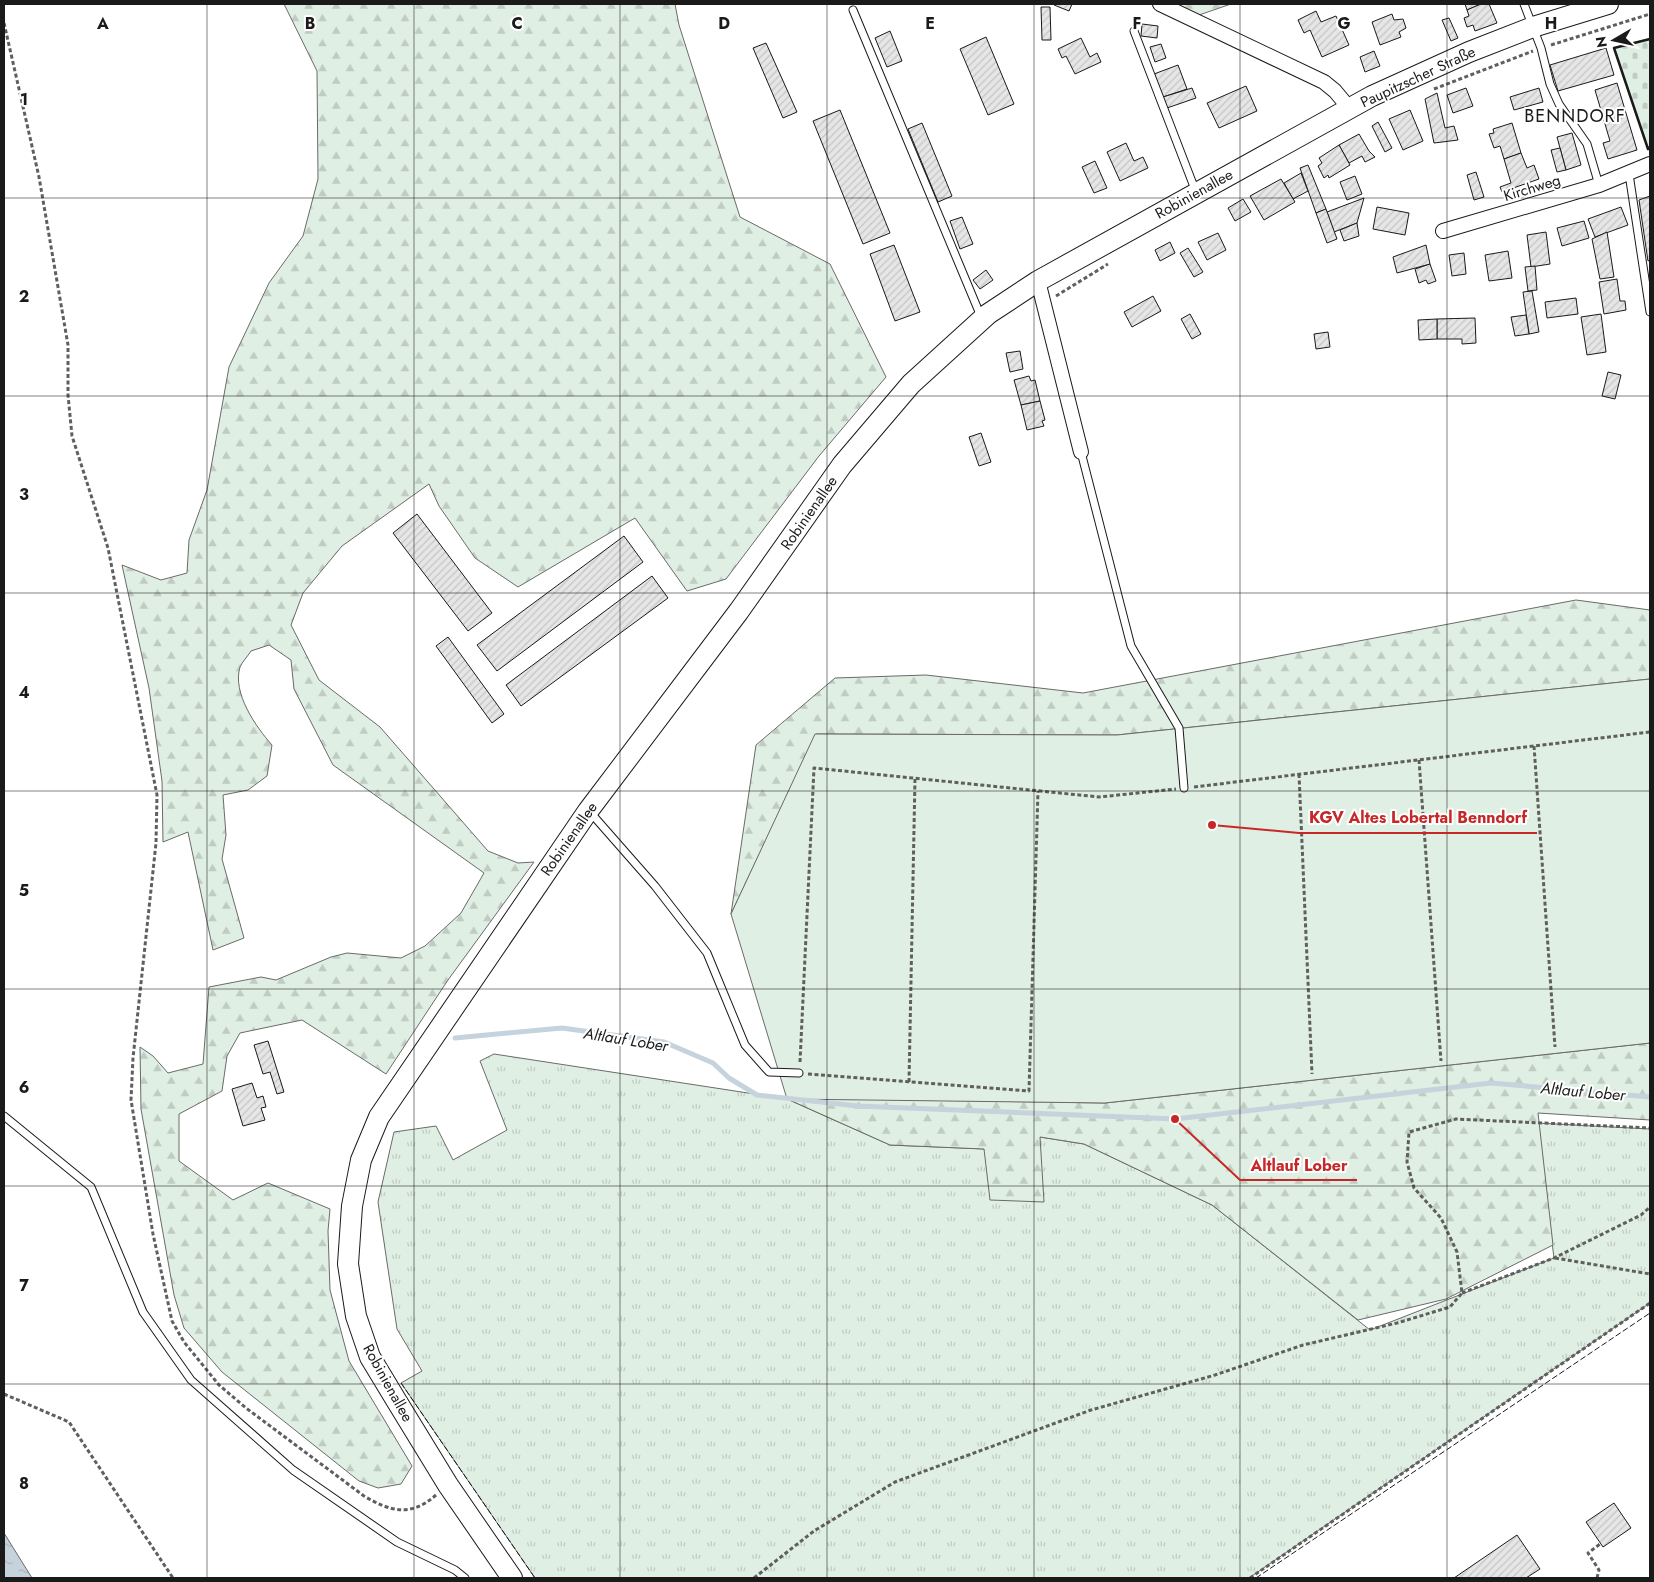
<svg xmlns="http://www.w3.org/2000/svg" width="1654" height="1582" viewBox="0 0 1654 1582" font-family="Jost,sans-serif">
  <style>
    .grass { fill: url(#grass-tufts); stroke: #6a6a6a }
    .forest { fill: url(#forest-firs); stroke: #6a6a6a }
    .cemetery { fill: url(#cemetery-stones); stroke: #6a6a6a }
    .garden { fill: #e0efe3; stroke: #6a6a6a }
    .water { fill: url(#water-ripples); stroke: #6a6a6a }
    .lines { fill: none; stroke-linecap: round; stroke-linejoin: round }
    .stream { stroke: #c6d2dc; stroke-width: 5 }
    .building { fill: url(#building-hatch); stroke: #1a1a1a }
    .lane-casing { stroke: #1a1a1a; stroke-width: 9 }
    .street-casing { stroke: #1a1a1a; stroke-width: 16 }
    .secondary-casing { stroke: #1a1a1a; stroke-width: 22 }
    .path { stroke: #5f5f5f; stroke-width: 3; stroke-dasharray: 4 2.5; stroke-linecap: butt }
    .lane { stroke: #fff; stroke-width: 7 }
    .street { stroke: #fff; stroke-width: 14 }
    .secondary { stroke: #fff; stroke-width: 20 }
    .fence { stroke: #1a1a1a; stroke-width: 1; stroke-dasharray: 6 2.5; stroke-linecap: butt }
    .wall { stroke: #1a1a1a; stroke-width: 2.5 }
    .grid { fill: none; stroke: #1a1a1a; stroke-width: 1; stroke-opacity: 0.55 }
    .labels { text-anchor: middle; stroke-width: 4; stroke-linejoin: round; paint-order: stroke }
    .street-label { font-size: 15px; fill: #1a1a1a; stroke: #fff }
    .water-label { font-size: 16px; font-style: italic; fill: #1a1a1a; stroke: #fff }
    .quarter-label { font-size: 18px; letter-spacing: 1px; fill: #1a1a1a; stroke: #fff }
    .grid-label { font-size: 16px; text-anchor: middle; font-weight: bold; fill: #1a1a1a; stroke: #fff; stroke-width: 4; stroke-linejoin: round; paint-order: stroke }
    .leader { fill: none; stroke: #c62828; stroke-width: 2 }
    .callout-dot { fill: #c62828; stroke: #fff; stroke-width: 2 }
    .callout-label { font-size: 16px; text-anchor: middle; font-weight: bold; fill: #c62828; stroke: #fff; stroke-width: 4; stroke-linejoin: round; paint-order: stroke }
  </style>
  <defs>
    <pattern id="grass-tufts" width="24" height="20" patternUnits="userSpaceOnUse" patternTransform="scale(1.25)"><rect width="24" height="20" fill="#e0efe3"/><path d="M3 7l-1-3M5 7V3M7 7l1-3M15 17l-1-3M17 17v-4M19 17l1-3" fill="none" stroke="#c0ccc2"/></pattern>
    <pattern id="forest-firs" width="22" height="20" patternUnits="userSpaceOnUse" patternTransform="scale(1.25)"><rect width="22" height="20" fill="#e0efe3"/><path d="M5 1l3.5 6h-7zM16 11l3.5 6h-7z" fill="#c0ccc2"/></pattern>
    <pattern id="cemetery-stones" width="16" height="16" patternUnits="userSpaceOnUse" patternTransform="scale(1.25)"><rect width="16" height="16" fill="#e0efe3"/><path d="M2 7V4a2 2 0 0 1 4 0v3zM10 15v-3a2 2 0 0 1 4 0v3z" fill="#c0ccc2"/></pattern>
    <pattern id="water-ripples" width="26" height="14" patternUnits="userSpaceOnUse" patternTransform="scale(1.25)"><rect width="26" height="14" fill="#c6d2dc"/><path d="M2 4q2-2 4 0t4 0M15 11q2-2 4 0t4 0" fill="none" stroke="#aab4bc"/></pattern>
    <pattern id="building-hatch" width="6" height="6" patternUnits="userSpaceOnUse" patternTransform="scale(1.25)"><rect width="6" height="6" fill="#e6e6e6"/><path d="M-1 1l2-2M0 6l6-6M5 7l2-2" fill="none" stroke="#c5c5c5"/></pattern>
  </defs>
  <rect width="100%" height="100%" fill="#fff"/>
  <path class="grass" d="M494 1054 787 1099 890 1145 985 1149 991 1200 1040 1137 1084 1144 1212 1205 1370 1330 1554 1258 1537 1123 1650 1129V1303L1249 1578H535L401 1383 422 1371 397 1329 378 1202 394 1132 436 1126 453 1160 507 1130 480 1061Z"/>
  <g class="forest">
    <path d="M284 4H675L679 25 740 217 830 264 886 377 819 456 726 579 687 591 635 518 518 587 475 558 439 506 429 484 342 546 303 593 291 625 319 680 380 727 488 851 518 863 534 862 448 980 386 1074 302 1020 240 1033 227 1056 222 1091 179 1114V1161L233 1200 268 1183 330 1209 328 1231 330 1290 349 1361 412 1466 401 1484 378 1488 359 1481 222 1372 184 1328 174 1295 141 1109 140 1047 153 1056 168 1073 203 1064 209 987 261 977 276 980 331 957 347 953 401 958 425 946 461 913 484 873 333 765 294 689 291 660 269 645 251 651C248 656 242 662 240 667 232 693 256 727 272 745L267 776 248 790 223 795 226 835 222 859 244 938 213 950 188 832 163 842 162 781 149 688 122 565 161 580 187 573 189 540 207 490 229 367 269 283 303 236 318 179 317 71Z"/>
    <path d="M1175 4H1231L1199 15Z"/>
    <path d="M1576 600 1650 610V679L1117 735 816 734 731 914 756 745 835 678 926 675 1083 693Z"/>
    <path d="M1650 1043V1120L1538 1113 1553 1245 1446 1299 1358 1320 1212 1205 1084 1144 1040 1137 1044 1202 990 1200 984 1149 890 1145 785 1098 1105 1103Z"/>
  </g>
  <path class="cemetery" d="M1650 39V147L1648 149 1614 48Z"/>
  <path class="garden" d="M1650 679V1043L1105 1103 787 1099 731 914 815 734 1117 735Z"/>
  <path class="water" d="M4 1533 32 1578H4Z"/>
  <g class="lines">
    <path class="stream" d="M455 1038 562 1028 664 1042 713 1063 729 1078 757 1095 857 1106 1175 1119 1491 1083 1650 1097"/>
  </g>
  <g class="building">
    <path d="M1054 4H1072L1069 11 1054 5Z"/>
    <path d="M1465 4H1481L1467 10Z"/>
    <path d="M1481 4H1489L1497 23 1475 31 1473 25 1467 27 1464 18 1469 16 1467 10Z"/>
    <path d="M1041 7H1050L1051 40H1042Z"/>
    <path d="M1316 11 1321 22 1336 16 1349 45 1322 57 1310 30 1304 33 1298 20Z"/>
    <path d="M1392 14 1394 20 1403 19 1406 28 1399 32 1401 37 1380 45 1372 22Z"/>
    <path d="M1449 18 1458 38 1451 41 1442 20Z"/>
    <path d="M1142 24 1158 26 1157 38 1141 36Z"/>
    <path d="M890 31 902 61 887 67 875 38Z"/>
    <path d="M986 37 1014 104 988 115 960 49Z"/>
    <path d="M1081 38 1090 57 1097 53 1101 62 1075 74 1066 56 1062 58 1058 49Z"/>
    <path d="M766 43 797 112 783 118 753 48Z"/>
    <path d="M1161 44 1166 58 1155 62 1150 47Z"/>
    <path d="M1606 48 1614 75 1558 91 1550 65Z"/>
    <path d="M1374 51 1380 66 1365 72 1360 57Z"/>
    <path d="M1178 65 1187 89 1163 97 1154 74Z"/>
    <path d="M1617 83 1637 150 1608 159 1603 143 1610 141 1595 90Z"/>
    <path d="M1246 86 1257 111 1219 128 1207 103Z"/>
    <path d="M1192 88 1196 98 1167 108 1163 97Z"/>
    <path d="M1466 88 1473 106 1453 113 1447 95Z"/>
    <path d="M1539 88 1543 102 1514 110 1510 97Z"/>
    <path d="M1437 93 1445 128 1454 126 1458 140 1434 143 1425 99Z"/>
    <path d="M840 110 890 233 863 244 813 121Z"/>
    <path d="M1410 110 1423 141 1403 150 1389 119Z"/>
    <path d="M1378 122 1392 148 1385 152 1372 126Z"/>
    <path d="M922 123 952 196 938 202 908 129Z"/>
    <path d="M1512 123 1521 153 1504 159 1500 146 1494 148 1489 134 1494 133 1493 129Z"/>
    <path d="M1572 133 1581 165 1566 170 1557 137Z"/>
    <path d="M1359 134 1369 151 1375 157 1365 162 1362 156 1349 163 1339 145Z"/>
    <path d="M1126 143 1134 161 1143 157 1148 168 1120 181 1107 152Z"/>
    <path d="M1339 145 1350 165 1329 178 1328 175 1324 178 1318 166 1322 163 1319 158Z"/>
    <path d="M1560 148 1566 170 1557 172 1551 150Z"/>
    <path d="M1521 153 1527 168 1534 165 1539 179 1502 192 1500 187 1511 183 1504 159Z"/>
    <path d="M1095 161 1107 188 1094 193 1082 167Z"/>
    <path d="M1308 165 1326 209 1316 213 1300 168Z"/>
    <path d="M1476 172 1484 197 1474 200 1467 175Z"/>
    <path d="M1301 173 1308 191 1293 199 1284 183Z"/>
    <path d="M1355 176 1362 194 1347 200 1340 182Z"/>
    <path d="M1281 179 1295 202 1264 220 1250 196Z"/>
    <path d="M1650 196V260L1648 261 1639 200Z"/>
    <path d="M1364 198 1357 223 1334 232 1327 212Z"/>
    <path d="M1243 199 1251 212 1235 221 1228 208Z"/>
    <path d="M1377 207 1409 213 1405 235 1373 229Z"/>
    <path d="M1621 207 1628 225 1595 237 1588 219Z"/>
    <path d="M1326 209 1337 239 1327 243 1316 213Z"/>
    <path d="M962 217 973 244 960 249 950 221Z"/>
    <path d="M1584 221 1589 238 1562 246 1557 228Z"/>
    <path d="M1357 223 1359 236 1344 241 1340 230Z"/>
    <path d="M1546 232 1550 264 1531 267 1527 235Z"/>
    <path d="M1607 232 1614 277 1600 279 1592 239Z"/>
    <path d="M1218 233 1226 250 1207 260 1198 242Z"/>
    <path d="M1170 242 1175 253 1160 261 1155 250Z"/>
    <path d="M894 245 920 312 895 321 870 254Z"/>
    <path d="M1426 245 1430 264 1397 273 1393 257Z"/>
    <path d="M1188 248 1203 272 1194 277 1180 253Z"/>
    <path d="M1508 251 1512 278 1489 281 1485 255Z"/>
    <path d="M1464 253 1466 274 1452 276 1449 255Z"/>
    <path d="M1430 264 1436 281 1428 284 1426 280 1419 283 1415 269Z"/>
    <path d="M1535 266 1537 290 1528 291 1525 267Z"/>
    <path d="M986 270 993 280 980 289 973 280Z"/>
    <path d="M1617 279 1620 301H1625L1626 310 1604 314 1599 282Z"/>
    <path d="M1532 291 1539 332 1529 334 1523 292Z"/>
    <path d="M1153 296 1161 311 1132 327 1124 312Z"/>
    <path d="M1576 298 1578 314 1547 318 1545 302Z"/>
    <path d="M1190 314 1201 334 1192 339 1181 319Z"/>
    <path d="M1601 314 1606 352 1587 355 1581 317Z"/>
    <path d="M1526 315 1529 334 1515 336 1511 317Z"/>
    <path d="M1475 318 1476 343 1462 344V339H1437V319Z"/>
    <path d="M1437 319V339L1419 340 1418 320Z"/>
    <path d="M1328 332 1330 347 1316 349 1314 334Z"/>
    <path d="M1020 351 1023 369 1010 372 1006 353Z"/>
    <path d="M1608 372 1621 375 1615 399 1602 396Z"/>
    <path d="M1029 376 1031 381 1035 380 1040 401 1021 405 1014 380Z"/>
    <path d="M1040 401 1045 420 1042 421 1044 426 1027 430 1021 405Z"/>
    <path d="M981 433 991 462 979 466 969 437Z"/>
    <path d="M417 514 492 613 468 631 393 533Z"/>
    <path d="M624 536 643 562 497 671 477 645Z"/>
    <path d="M652 576 668 598 521 706 506 685Z"/>
    <path d="M448 637 504 714 492 723 436 646Z"/>
    <path d="M268 1041 284 1092 277 1094 270 1072 263 1074 254 1045Z"/>
    <path d="M252 1083 257 1098 263 1096 266 1107 261 1108 265 1120 243 1126 232 1089Z"/>
    <path d="M1614 1503 1631 1528 1603 1547 1586 1522Z"/>
    <path d="M1517 1535 1540 1569 1526 1578H1454Z"/>
  </g>
  <g class="lines">
    <g class="lane-casing">
      <g id="lane">
        <path d="M1524 4 1541 48 1550 84 1559 104 1587 144 1599 185"/>
        <path d="M853 10 982 319"/>
        <path d="M1134 31 1196 192"/>
        <path d="M1629 174 1650 312"/>
        <path d="M1081 452 1131 646 1179 728 1184 788"/>
        <path d="M590 812 655 886 707 953 745 1045 769 1072 799 1073"/>
        <path d="M4 1116 91 1187 143 1312 191 1380 293 1470 397 1542 455 1570 465 1578"/>
      </g>
    </g>
    <g class="street-casing">
      <g id="street">
        <path d="M1160 4 1324 82 1335 91 1350 109"/>
        <path d="M1443 231 1599 185 1650 164"/>
        <path d="M1038 281 1081 452"/>
      </g>
    </g>
    <g class="secondary-casing">
      <path id="secondary" d="M512 1578 448 1485 396 1400 370 1357 356 1316 348 1264 352 1206 361 1160 379 1117 588 811 739 611 842 465 911 384 988 314 1038 281 1372 96 1469 52 1533 27 1608 4"/>
    </g>
    <g class="path">
      <path d="M4 23 39 177 68 345V395L72 436 108 548 157 795 156 843 133 1058 131 1100 153 1234 172 1321 184 1342 219 1385 246 1408 364 1496C391 1512 411 1517 436 1495"/>
      <path d="M1551 45 1650 14"/>
      <path d="M1434 89 1533 51"/>
      <path d="M1056 296 1108 264"/>
      <path d="M1534 746 1555 1047"/>
      <path d="M1419 760 1441 1061"/>
      <path d="M1299 774 1312 1074"/>
      <path d="M1194 787 1650 732"/>
      <path d="M800 1062 814 768 1099 797 1176 789"/>
      <path d="M808 1074 1029 1091 1038 791"/>
      <path d="M909 1082 915 778"/>
      <path d="M1555 1258 1650 1274"/>
      <path d="M1462 1293 1554 1258 1641 1215 1650 1207"/>
      <path d="M4 1394 69 1422 173 1578"/>
      <path d="M754 1578 814 1531 895 1482 1091 1410 1215 1375 1303 1345 1397 1323 1450 1307 1462 1293 1457 1252 1441 1218 1414 1188 1407 1162 1409 1132 1456 1119 1650 1128"/>
      <path d="M1250 1578 1650 1303"/>
      <path d="M1597 1578 1599 1570 1588 1553 1600 1544"/>
    </g>
    <use href="#lane" class="lane"/>
    <use href="#street" class="street"/>
    <use href="#secondary" class="secondary"/>
    <g class="fence">
      <path d="M401 1383 535 1578"/>
      <path d="M1256 1578 1650 1313"/>
    </g>
    <path class="wall" d="M1650 39 1614 48 1648 149 1650 147"/>
  </g>
  <path class="grid" d="M207 4V1578M414 4V1578M620 4V1578M827 4V1578M1034 4V1578M1240 4V1578M1447 4V1578M4 198H1650M4 396H1650M4 593H1650M4 791H1650M4 989H1650M4 1186H1650M4 1384H1650"/>
  <g class="labels">
    <g class="street-label">
      <text transform="translate(1418 77) rotate(-25)" y="5">Paupitzscher Straße</text>
      <text transform="translate(1532 188) rotate(-17)" y="5">Kirchweg</text>
      <text transform="translate(1194 194) rotate(-29)" y="5">Robinienallee</text>
      <text transform="translate(809 513) rotate(-55)" y="5">Robinienallee</text>
      <text transform="translate(569 839) rotate(-55)" y="5">Robinienallee</text>
      <text transform="translate(388 1383) rotate(61)" y="5">Robinienallee</text>
    </g>
    <g class="water-label">
      <text transform="translate(626 1039) rotate(9)" y="6">Altlauf Lober</text>
      <text transform="translate(1583 1091) rotate(5)" y="6">Altlauf Lober</text>
    </g>
    <g class="quarter-label">
      <text x="1575" y="122">BENNDORF</text>
    </g>
  </g>
  <g class="grid-label">
    <text x="103" y="29">A</text>
    <text x="310" y="29">B</text>
    <text x="517" y="29">C</text>
    <text x="724" y="29">D</text>
    <text x="930" y="29">E</text>
    <text x="1137" y="29">F</text>
    <text x="1344" y="29">G</text>
    <text x="1551" y="29">H</text>
    <text x="24" y="105">1</text>
    <text x="24" y="302">2</text>
    <text x="24" y="500">3</text>
    <text x="24" y="698">4</text>
    <text x="24" y="896">5</text>
    <text x="24" y="1093">6</text>
    <text x="24" y="1291">7</text>
    <text x="24" y="1489">8</text>
  </g>
  <path class="leader" d="M1212 825L1299 833H1537M1175 1119L1240 1180H1357"/>
  <g class="callout-dot">
    <circle cx="1212" cy="825" r="5"/>
    <circle cx="1175" cy="1119" r="5"/>
  </g>
  <g class="callout-label">
    <text x="1418" y="823">KGV Altes Lobertal Benndorf</text>
    <text x="1299" y="1171">Altlauf Lober</text>
  </g>
  <rect width="1654" height="1582" fill="none" stroke="#1a1a1a" stroke-width="10"/>
  <g transform="translate(1614 40) rotate(261)" stroke="#ffffff" stroke-width="4" paint-order="stroke">
  <path d="M0-4L9 19L0 12L-9 19Z" fill="#1a1a1a"/>
  <text y="-8" font-size="14" font-weight="bold" text-anchor="middle" fill="#1a1a1a">N</text>
  </g>
</svg>
